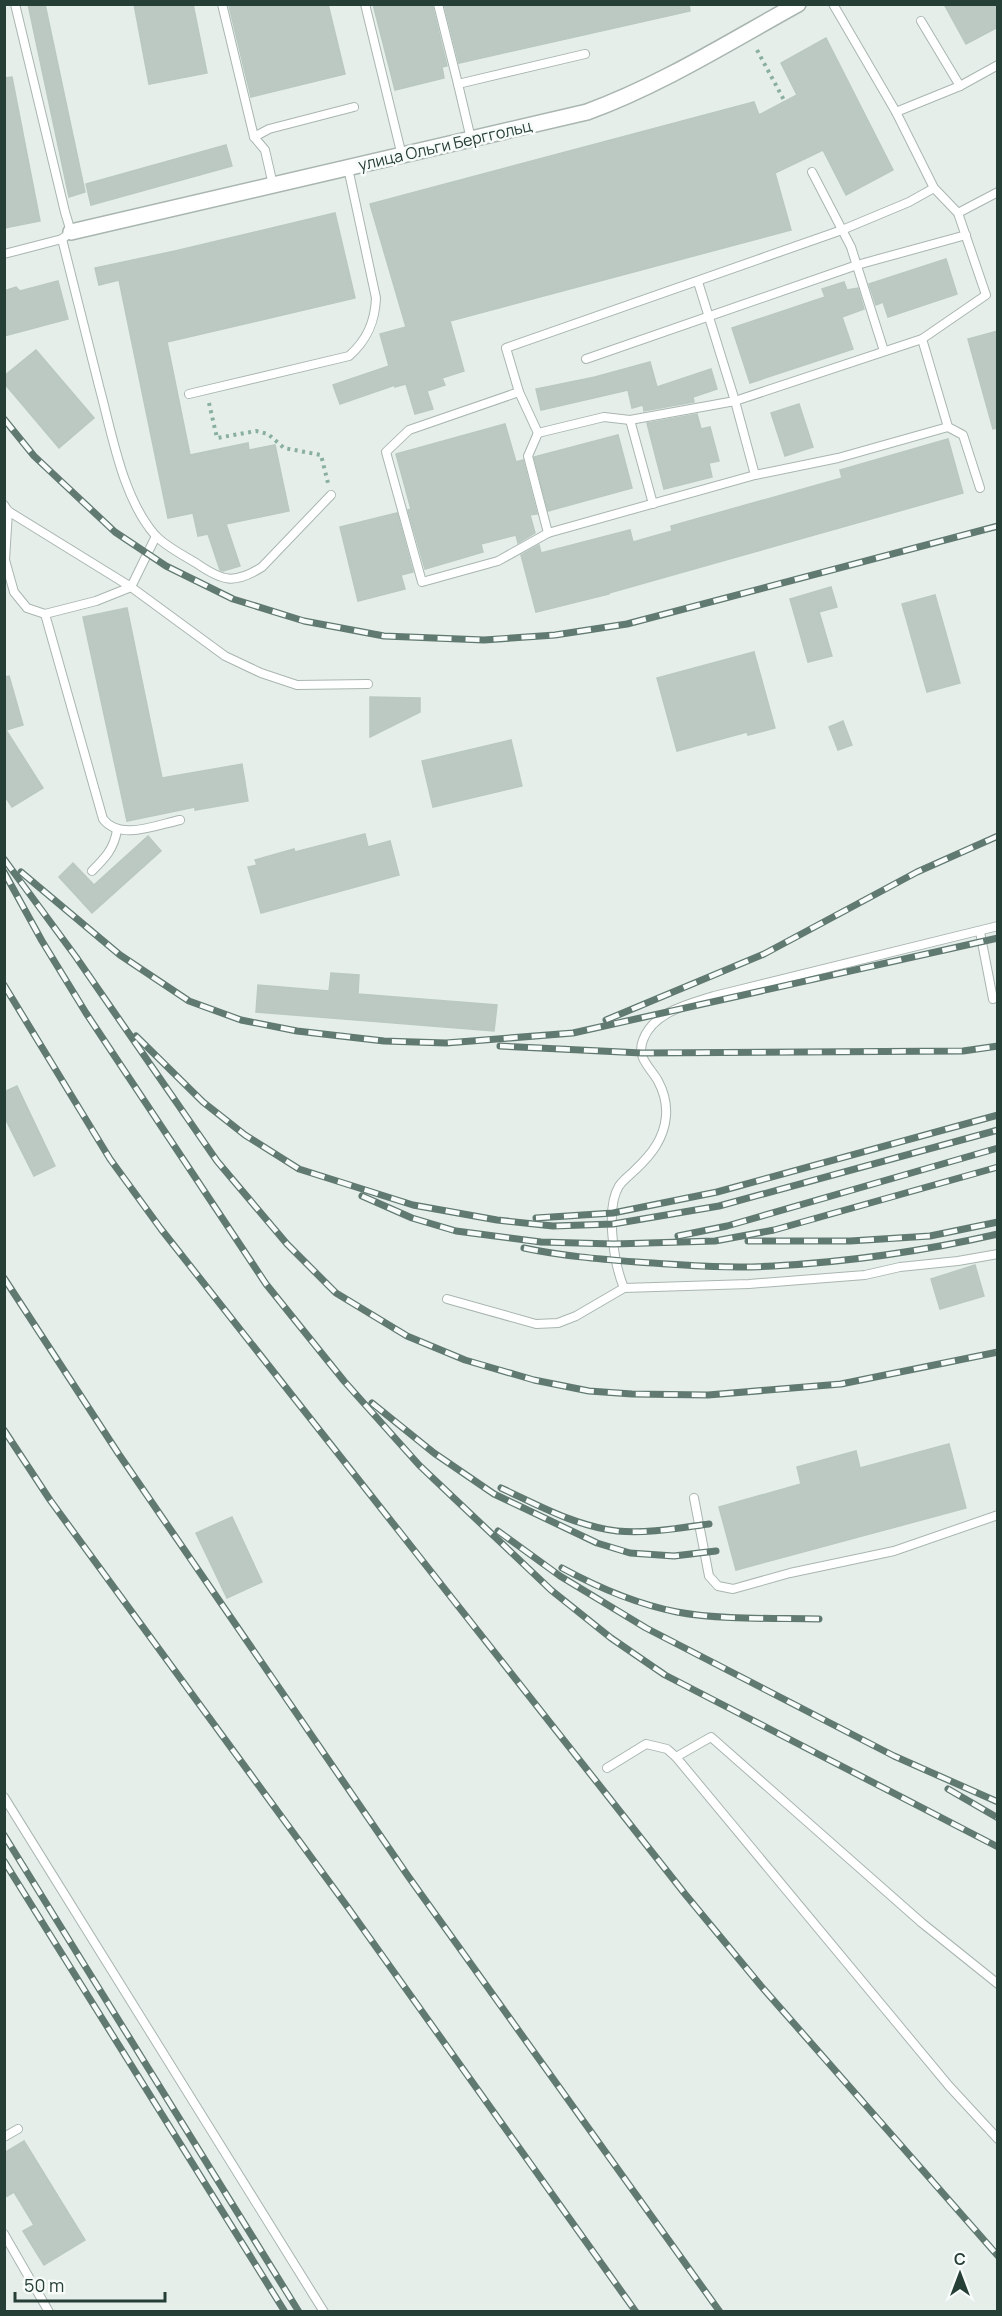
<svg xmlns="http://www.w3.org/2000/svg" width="1002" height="2316" viewBox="0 0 1002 2316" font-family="Manrope,sans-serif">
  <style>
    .building { fill: #bcc9c3; stroke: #b9c8c0; stroke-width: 1.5 }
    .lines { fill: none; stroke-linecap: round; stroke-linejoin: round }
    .service-casing { stroke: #a9b6b0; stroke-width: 10 }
    .minor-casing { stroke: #a9b6b0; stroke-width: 18 }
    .path { stroke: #89afa0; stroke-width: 4; stroke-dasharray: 3 4.5; stroke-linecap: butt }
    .service { stroke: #fff; stroke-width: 8 }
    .minor { stroke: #fff; stroke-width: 15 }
    .rail-casing { stroke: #617a71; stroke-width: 7 }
    .rail { stroke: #f7fbf9; stroke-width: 4.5; stroke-dasharray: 14; stroke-linecap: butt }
    .labels { text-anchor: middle; stroke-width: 5; stroke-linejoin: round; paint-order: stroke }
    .street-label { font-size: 16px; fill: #263f36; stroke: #f7fbf9 }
  </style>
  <rect width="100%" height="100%" fill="#e6eeea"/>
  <g class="building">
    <path d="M28 4H45L85 192 69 197Z"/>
    <path d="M134 4H193L207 73 149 84Z"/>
    <path d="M237 4H328L345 74 251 97 229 6Z"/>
    <path d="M373 4H432L447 66 442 67 444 78 395 90Z"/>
    <path d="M444 4H689L690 11 459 63Z"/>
    <path d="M944 4H998V27L966 44Z"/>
    <path d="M826 38 893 170 846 195 823 150 775 173 791 230 450 321 464 371 442 378 445 385 427 391 433 409 415 414 406 384 395 387V385L340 404 333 385 389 366 380 334 406 327 370 204 754 102 759 115 797 95 781 63Z"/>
    <path d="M12 77 40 221 4 228V78Z"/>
    <path d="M226 145 232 166 91 205 86 184Z"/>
    <path d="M335 213 355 298 167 342 190 455 248 443 249 450 275 445 289 511 226 524 240 566 223 571 220 570 208 534 198 536 193 513 168 518 119 280 99 285 95 268 175 251Z"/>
    <path d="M946 259 957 294 888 317 883 302 876 305 869 284Z"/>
    <path d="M58 281 68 319 4 336V291L16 287 20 291Z"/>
    <path d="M844 282 847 290 858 288 864 309 842 317 853 349 750 383 732 328 825 297 822 289Z"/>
    <path d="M998 331V428L993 429 968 339Z"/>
    <path d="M36 350 94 418 59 448 4 383V376Z"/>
    <path d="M650 362 657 387 711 369 717 389 693 397 694 402 644 411 643 405 632 408 628 390 541 410 536 389 595 377Z"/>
    <path d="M799 404 813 447 785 456 771 413Z"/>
    <path d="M697 414 701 429 710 427 719 461 709 463 712 477 664 489 647 423Z"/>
    <path d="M505 424 516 462 523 460 537 514 530 515 535 533 518 543 516 535 481 544 483 552 425 569 408 510 411 509 396 454Z"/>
    <path d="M618 435 632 488 548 511 534 457Z"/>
    <path d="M948 439 963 493 609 593V594L536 612 521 555 539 545 541 553 630 530 633 542 672 531 671 526 842 478 840 470Z"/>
    <path d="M397 513 413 572 401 575 405 589 358 601 340 527Z"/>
    <path d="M831 587 837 607 819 612 832 656 808 662 790 599Z"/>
    <path d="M935 595 960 683 927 692 902 604Z"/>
    <path d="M127 608 162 778 242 764 248 801 195 810V807L127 821 83 617Z"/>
    <path d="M754 652 775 728 748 735 747 732 677 751 657 678Z"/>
    <path d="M9 676 23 725 6 730 43 788 12 807 4 795V677Z"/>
    <path d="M370 697 420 698V712L370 737Z"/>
    <path d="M843 721 852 745 838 750 829 727Z"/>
    <path d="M511 740 522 786 433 807 422 761Z"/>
    <path d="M365 834 368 847 390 841 399 875 261 913 248 867 257 865 255 860 294 849 295 852Z"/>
    <path d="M148 836 161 851 92 913 59 877 73 863 94 885Z"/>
    <path d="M331 973 359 975 358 994 497 1005 494 1031 256 1012 258 985 329 991Z"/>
    <path d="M17 1086 55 1166 34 1176 4 1116V1092Z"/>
    <path d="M975 1265 984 1296 940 1309 931 1279Z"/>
    <path d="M949 1444 966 1508 736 1570 719 1507 801 1484 797 1467 856 1451 860 1468Z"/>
    <path d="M232 1517 262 1582 227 1598 196 1533Z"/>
    <path d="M24 2141 85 2240 44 2265 23 2231 34 2225 14 2192 4 2198V2153Z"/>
  </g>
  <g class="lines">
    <g class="service-casing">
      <g id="service">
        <path d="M222 4 254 137 265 150 273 185"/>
        <path d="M365 4 402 156"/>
        <path d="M438 4 458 84"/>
        <path d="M833 4 896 112 934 188 909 202 842 230 506 348 519 392 538 433 604 417 630 420 735 401 922 339 986 295 958 213 934 188"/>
        <path d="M921 21 960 86"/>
        <path d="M896 112 960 86 998 65"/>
        <path d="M254 137 269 129 354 107"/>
        <path d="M471 139 458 84 585 54"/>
        <path d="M812 172 851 247 884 351"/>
        <path d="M958 213 998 192"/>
        <path d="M62 239C74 288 87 337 99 386 112 433 122 497 155 535 165 546 183 555 196 563 222 581 234 585 262 567L331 495"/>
        <path d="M4 254 62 239 71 232 65 212 15 4"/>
        <path d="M922 339 948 427 963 435 980 488"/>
        <path d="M586 359 857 265 966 235"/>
        <path d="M519 392 409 430 386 452 422 582 498 561 548 533 755 475 735 401 698 282"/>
        <path d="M189 394 349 356C367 340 375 322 376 298L348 168"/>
        <path d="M630 420 653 504"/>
        <path d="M538 433 528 456 548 533"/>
        <path d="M755 475 838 458 948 427"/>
        <path d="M4 505 8 511 131 587 225 656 261 673 297 685 368 684"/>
        <path d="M8 511 5 560 14 592 27 608 45 614 96 601 131 587 156 536"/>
        <path d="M45 614 103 819C120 841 156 825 180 820"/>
        <path d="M92 871C105 858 114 849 117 830"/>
        <path d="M980 932 993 999"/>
        <path d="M624 1288C614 1264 605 1209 619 1186 623 1180 630 1175 635 1170 651 1155 664 1139 666 1116 667 1103 664 1092 658 1081 651 1068 636 1058 643 1040 653 1012 689 1004 714 996L998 926"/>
        <path d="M447 1299 536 1324 558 1323 576 1316 624 1288 749 1284 865 1275 900 1267 958 1261 998 1254"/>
        <path d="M694 1498 709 1576 718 1586 733 1589 790 1573 894 1551 998 1515"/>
        <path d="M676 1757 711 1737 922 1923 998 1984"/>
        <path d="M607 1768 646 1744 667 1749 676 1757 949 2086 998 2139"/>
        <path d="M4 1797 324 2312"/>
        <path d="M4 2137 18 2129"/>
        <path d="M4 2234 49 2312"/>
      </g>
    </g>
    <g class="minor-casing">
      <path id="minor" d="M71 232 587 112C661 85 729 42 798 4"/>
    </g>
    <g class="path">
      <path d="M757 50 785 102"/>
      <path d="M209 403 217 438 256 431 268 434 284 448 321 455 328 483"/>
    </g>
    <use href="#service" class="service"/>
    <use href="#minor" class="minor"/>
    <g class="rail-casing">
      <g id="rail">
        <path d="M4 419 34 456 115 532 166 566 233 599 304 621 384 636 484 640 555 635 627 624 998 526"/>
        <path d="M4 859 76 957 217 1161 287 1244 336 1293 407 1336 465 1360 534 1380 589 1391 632 1394 708 1395 841 1384 998 1352"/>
        <path d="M4 872 42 941 86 1013 266 1284 344 1381 419 1465 551 1590 611 1638 665 1675 998 1847"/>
        <path d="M21 872 120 955 189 1001 241 1020 297 1031 384 1041 446 1043 573 1033 998 938"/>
        <path d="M4 985 110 1159 161 1229 685 1894 761 1986 998 2256"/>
        <path d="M606 1020 764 954 917 872 998 836"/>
        <path d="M136 1036 203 1102 245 1135 299 1169 413 1205 497 1220 553 1226 613 1224 719 1206 998 1130"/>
        <path d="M500 1046 642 1053 963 1051 998 1046"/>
        <path d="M362 1196 412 1218 456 1231 541 1242 614 1244 715 1241 774 1230 998 1167"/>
        <path d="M536 1218 613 1213 717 1192 998 1115"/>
        <path d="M678 1236 727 1226 998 1148"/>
        <path d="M748 1241H850L930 1236 998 1222"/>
        <path d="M524 1248C562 1256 599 1259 637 1262 682 1265 728 1269 773 1266 848 1262 924 1251 998 1234"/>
        <path d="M4 1278 118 1453 408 1876 720 2312"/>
        <path d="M372 1403 434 1453 494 1494 597 1543 630 1553 674 1556 716 1551"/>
        <path d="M4 1430 50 1500 349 1909 636 2312"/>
        <path d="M501 1488C538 1505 575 1526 617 1531 647 1534 679 1528 709 1524"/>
        <path d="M498 1531 560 1576 646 1628 894 1756 998 1802"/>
        <path d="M562 1568C599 1588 636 1604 677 1612 720 1620 775 1618 819 1619"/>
        <path d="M948 1789 998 1818"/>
        <path d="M4 1835 299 2312"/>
        <path d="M4 1861 285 2312"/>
      </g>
    </g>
    <use href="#rail" class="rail"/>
  </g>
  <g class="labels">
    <g class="street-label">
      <text transform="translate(445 145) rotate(-13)" y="6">улица Ольги Берггольц</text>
    </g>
  </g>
  <rect width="1002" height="2316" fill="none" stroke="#263f36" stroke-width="12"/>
  <g transform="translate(960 2274)" stroke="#f7fbf9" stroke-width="4.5" paint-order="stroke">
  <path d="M0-4.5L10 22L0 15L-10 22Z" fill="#263f36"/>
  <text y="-9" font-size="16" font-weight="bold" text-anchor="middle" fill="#263f36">С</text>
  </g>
  <path d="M15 2292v9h150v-9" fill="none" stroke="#263f36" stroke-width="3"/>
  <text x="24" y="2292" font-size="18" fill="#263f36" stroke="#f7fbf9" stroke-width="4.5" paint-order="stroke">50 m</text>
</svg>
